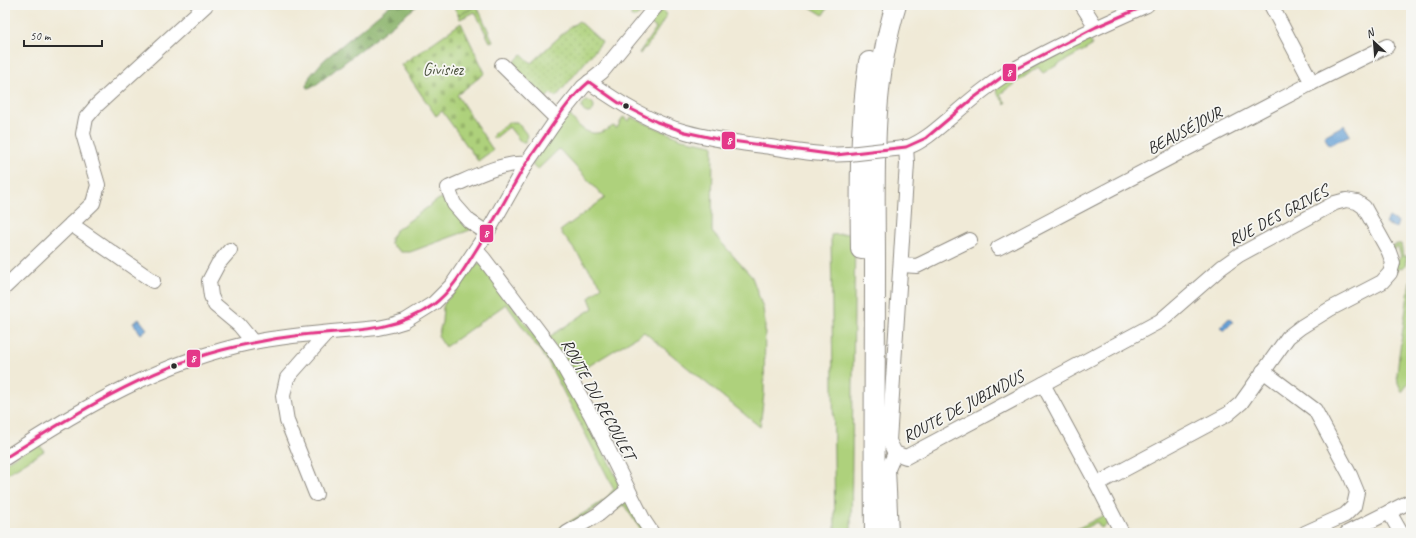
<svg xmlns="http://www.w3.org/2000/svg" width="1416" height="538" viewBox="0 0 1416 538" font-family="Caveat,sans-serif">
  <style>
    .grass { fill: #aed17b; stroke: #6c7e53 }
    .forest { fill: url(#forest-firs); stroke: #5a6f4b }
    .cemetery { fill: url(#cemetery-stones); stroke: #6c7e53 }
    .park { fill: url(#park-dots); stroke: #6c7e53 }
    .garden { fill: url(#garden-furrows); stroke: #6c7e53 }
    .water { fill: #649fd4; stroke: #486580 }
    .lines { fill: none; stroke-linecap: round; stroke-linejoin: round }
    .minor-casing { stroke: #8e8a81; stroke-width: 16 }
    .highway-casing { stroke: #8e8a81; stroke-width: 22 }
    .minor { stroke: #fff; stroke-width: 14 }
    .highway { stroke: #fff; stroke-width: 20 }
    .minor-bridge-casing { stroke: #8e8a81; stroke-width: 16; stroke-linecap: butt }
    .minor-bridge { stroke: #fff; stroke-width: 14 }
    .bus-1-casing { stroke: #f6f6f2; stroke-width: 6 }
    .bus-1 { stroke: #e43789; stroke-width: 3 }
    .bus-dot { fill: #2b2b2b; stroke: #f6f6f2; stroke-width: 1.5 }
    .labels { text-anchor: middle; stroke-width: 3.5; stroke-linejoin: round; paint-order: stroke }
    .park-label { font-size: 17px; fill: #4c543f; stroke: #f6f6f2 }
    .street-label { font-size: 17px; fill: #2b2b2b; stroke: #f6f6f2 }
    .line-badge { stroke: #f6f6f2; stroke-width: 1.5 }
    .badge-label { font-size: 11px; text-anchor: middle; font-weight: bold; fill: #fff }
  </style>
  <defs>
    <pattern id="forest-firs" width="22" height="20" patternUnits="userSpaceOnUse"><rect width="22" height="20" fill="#8ab36b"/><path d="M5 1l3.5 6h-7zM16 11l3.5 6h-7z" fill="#719258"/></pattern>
    <pattern id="cemetery-stones" width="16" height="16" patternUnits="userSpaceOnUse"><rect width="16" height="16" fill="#aed17b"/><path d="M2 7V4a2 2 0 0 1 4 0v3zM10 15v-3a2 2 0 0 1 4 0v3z" fill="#96b46a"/></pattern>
    <pattern id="park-dots" width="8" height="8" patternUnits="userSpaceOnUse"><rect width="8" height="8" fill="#aed17b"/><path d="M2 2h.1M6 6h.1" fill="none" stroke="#96b46a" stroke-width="1.8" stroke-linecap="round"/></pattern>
    <pattern id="garden-furrows" width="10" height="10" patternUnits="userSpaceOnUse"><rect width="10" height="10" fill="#aed17b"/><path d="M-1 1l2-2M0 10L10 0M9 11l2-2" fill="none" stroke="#96b46a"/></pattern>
  </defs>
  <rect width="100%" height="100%" fill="#f6f6f2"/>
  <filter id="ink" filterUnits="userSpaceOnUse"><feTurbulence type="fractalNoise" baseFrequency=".025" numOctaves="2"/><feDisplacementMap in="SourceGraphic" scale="8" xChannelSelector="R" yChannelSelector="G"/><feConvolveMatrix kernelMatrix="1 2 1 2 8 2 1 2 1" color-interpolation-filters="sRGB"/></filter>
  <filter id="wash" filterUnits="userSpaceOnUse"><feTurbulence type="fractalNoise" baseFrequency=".012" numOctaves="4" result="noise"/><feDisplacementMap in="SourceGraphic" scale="16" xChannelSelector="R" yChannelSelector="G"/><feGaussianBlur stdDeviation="0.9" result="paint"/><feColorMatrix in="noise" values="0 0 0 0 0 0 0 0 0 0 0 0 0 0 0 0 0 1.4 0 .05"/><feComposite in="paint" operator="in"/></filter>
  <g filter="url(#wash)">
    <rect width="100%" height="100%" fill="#f0ead7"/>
    <g class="grass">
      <path d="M453 5H476L477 6 458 15Z"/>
      <path d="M633 5H648L640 14 635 17 631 16Z"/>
      <path d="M807 5H829L823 15Z"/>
      <path d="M661 10 665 12 666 17 664 20 646 48H644L640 54 639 53 656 28 651 24Z"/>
      <path d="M1089 38 1092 44 1090 47 1043 73 1038 67 1000 94 1006 103 1005 104 997 93 996 89 1010 77Z"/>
      <circle cx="588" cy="107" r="6"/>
      <path d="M569 114C582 132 593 140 613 126L617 128 623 117 629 121 631 117 682 139 713 145 712 232 752 277 763 308 765 323 764 394 760 427 644 332 574 375 549 337 593 308 589 298 602 286 560 231 605 198 559 149 537 170 532 165 541 150Z"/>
      <path d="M510 122H517L528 136 525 142H521L509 127 494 139 493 137 494 133Z"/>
      <path d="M444 198 471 226 470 230 410 252H401L391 244V238L395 231 439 199Z"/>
      <path d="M855 233 851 533H835L831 235Z"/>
      <path d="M1397 244H1401L1403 256H1407L1405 266 1395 271V261L1401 257 1398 247 1392 250 1391 247Z"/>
      <path d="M481 263 566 378 618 480V487L615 494 562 533H552L605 500 614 489 548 362 506 304 445 347 438 336 442 322 443 307 445 302 460 287 476 264Z"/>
      <path d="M1411 275V380L1402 392 1398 383 1397 374 1399 355Z"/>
      <path d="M38 443 44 451 5 475V463Z"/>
      <path d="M625 499 629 502 647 533H643L624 505 599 516Z"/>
      <path d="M1106 514 1110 522 1108 524 1101 528 1097 522 1075 533H1069Z"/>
    </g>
    <path class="forest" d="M390 5H418L313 87 307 88 306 86 310 76 324 60Z"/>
    <path class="cemetery" d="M461 23 485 73 457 95 493 150 478 161 442 111 436 116 401 65Z"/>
    <path class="park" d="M579 21 602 42 556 97 551 93 546 98 512 64 522 54 531 63 569 28Z"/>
    <path class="garden" d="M477 6 493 41 490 42 475 12 460 19 458 15Z"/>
    <g class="water">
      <path d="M1344 125 1350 135 1329 145 1324 136Z"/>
      <path d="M1389 217 1398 222 1396 228 1386 224Z"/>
      <path d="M1229 318 1233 322 1224 331 1220 327Z"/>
      <path d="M139 319 147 329 141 334 133 323Z"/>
    </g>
  </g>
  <g filter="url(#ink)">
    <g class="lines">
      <g class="minor-casing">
        <g id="minor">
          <path d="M1082 5 1096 27"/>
          <path d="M1271 5 1312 83"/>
          <path d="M502 65 557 119"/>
          <path d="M589 82C619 103 651 123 686 132 714 140 742 143 770 147 796 151 823 156 849 154"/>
          <path d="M906 147 907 163 889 441 895 453 906 457 1043 384 1097 484 1122 533"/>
          <path d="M884 150C892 149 901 149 908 147 924 141 937 129 950 118 968 102 987 86 1008 73 1052 47 1100 26 1147 5"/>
          <path d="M71 224 153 281"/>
          <path d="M487 233 469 221 454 204 448 188C469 179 504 161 526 164"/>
          <path d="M998 248 1312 83 1387 46"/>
          <path d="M230 250 218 264 209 281 211 296 215 305 239 325 253 342"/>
          <path d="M476 250 484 259 558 357 591 415 644 521 652 533"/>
          <path d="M901 265 917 266 970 240"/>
          <path d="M5 287 93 203 98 185 83 134 86 118 97 105 206 5"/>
          <path d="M1263 371 1315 410 1350 475 1357 492 1354 506 1345 515 1305 533"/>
          <path d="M1043 384 1160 321 1222 267 1239 255 1335 203 1346 200 1357 202 1364 207 1389 252 1393 263 1390 273 1382 282 1330 309 1301 327 1288 337 1241 403 1228 414 1097 484"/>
          <path d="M5 458C83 407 162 361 254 342 295 334 337 332 378 328L392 325 405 321 434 303 452 285 487 233 526 164 557 119 583 87 602 72 657 5"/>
          <path d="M316 494 287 421 283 396 287 378 327 333"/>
          <path d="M1389 512 1401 533"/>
          <path d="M567 533 599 514 628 490"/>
          <path d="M891 533 888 469 895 453"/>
          <path d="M1347 533 1411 501"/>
        </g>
      </g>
      <g class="highway-casing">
        <g id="highway">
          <path d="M861 249C860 186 860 124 869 62"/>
          <path d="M875 533C874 443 875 353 875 263 875 177 870 88 896 5"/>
        </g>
      </g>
      <use href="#minor" class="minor"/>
      <use href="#highway" class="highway"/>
      <g class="minor-bridge-casing">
        <path id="minor-bridge" d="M849 154 884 150"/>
      </g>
      <use href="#minor-bridge" class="minor-bridge"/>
      <g class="bus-1-casing">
        <g id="bus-1">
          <path d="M589 82 619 103 657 122 685 132 717 139 836 155 906 147 926 138 971 100 1006 74 1096 27 1147 5"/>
          <path d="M5 458C73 415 144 370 222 350 249 343 275 338 302 335 347 330 395 333 433 305 452 291 464 269 476 250 494 222 509 192 526 164 532 154 539 145 545 136 558 117 571 97 589 82"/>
        </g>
      </g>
      <use href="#bus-1" class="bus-1"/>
    </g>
  </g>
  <g class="bus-dot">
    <circle cx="626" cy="106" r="3.5"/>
    <circle cx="174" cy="366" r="3.5"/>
  </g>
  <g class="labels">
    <g class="park-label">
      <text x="443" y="75">Givisiez</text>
    </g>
    <g class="street-label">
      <text transform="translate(1184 130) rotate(-28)" y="6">BEAUSÉJOUR</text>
      <text transform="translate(1278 215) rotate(-28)" y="6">RUE DES GRIVES</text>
      <text transform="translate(599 399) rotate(61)" y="6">ROUTE DU RECOULET</text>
      <text transform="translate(963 406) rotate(-28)" y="6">ROUTE DE JUBINDUS</text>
    </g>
  </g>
  <g class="line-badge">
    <rect x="1002" y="63" width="15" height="19" rx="4" fill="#e43789"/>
    <rect x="721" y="131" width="15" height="19" rx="4" fill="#e43789"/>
    <rect x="479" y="224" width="15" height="19" rx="4" fill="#e43789"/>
    <rect x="186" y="349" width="15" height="19" rx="4" fill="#e43789"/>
  </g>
  <g class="badge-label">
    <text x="1009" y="76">8</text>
    <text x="729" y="144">8</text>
    <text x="486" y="237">8</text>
    <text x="193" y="362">8</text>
  </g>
  <rect width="1416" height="538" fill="none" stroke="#f6f6f2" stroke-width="20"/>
  <g transform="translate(1374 42) rotate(334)" stroke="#f6f6f2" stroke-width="3" paint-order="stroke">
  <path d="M0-3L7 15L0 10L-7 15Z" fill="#2b2b2b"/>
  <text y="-6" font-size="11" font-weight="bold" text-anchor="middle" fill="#2b2b2b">N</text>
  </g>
  <path d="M24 40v6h78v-6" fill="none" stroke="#2b2b2b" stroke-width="2"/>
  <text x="30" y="40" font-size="12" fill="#2b2b2b" stroke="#f6f6f2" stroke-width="3" paint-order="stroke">50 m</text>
</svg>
